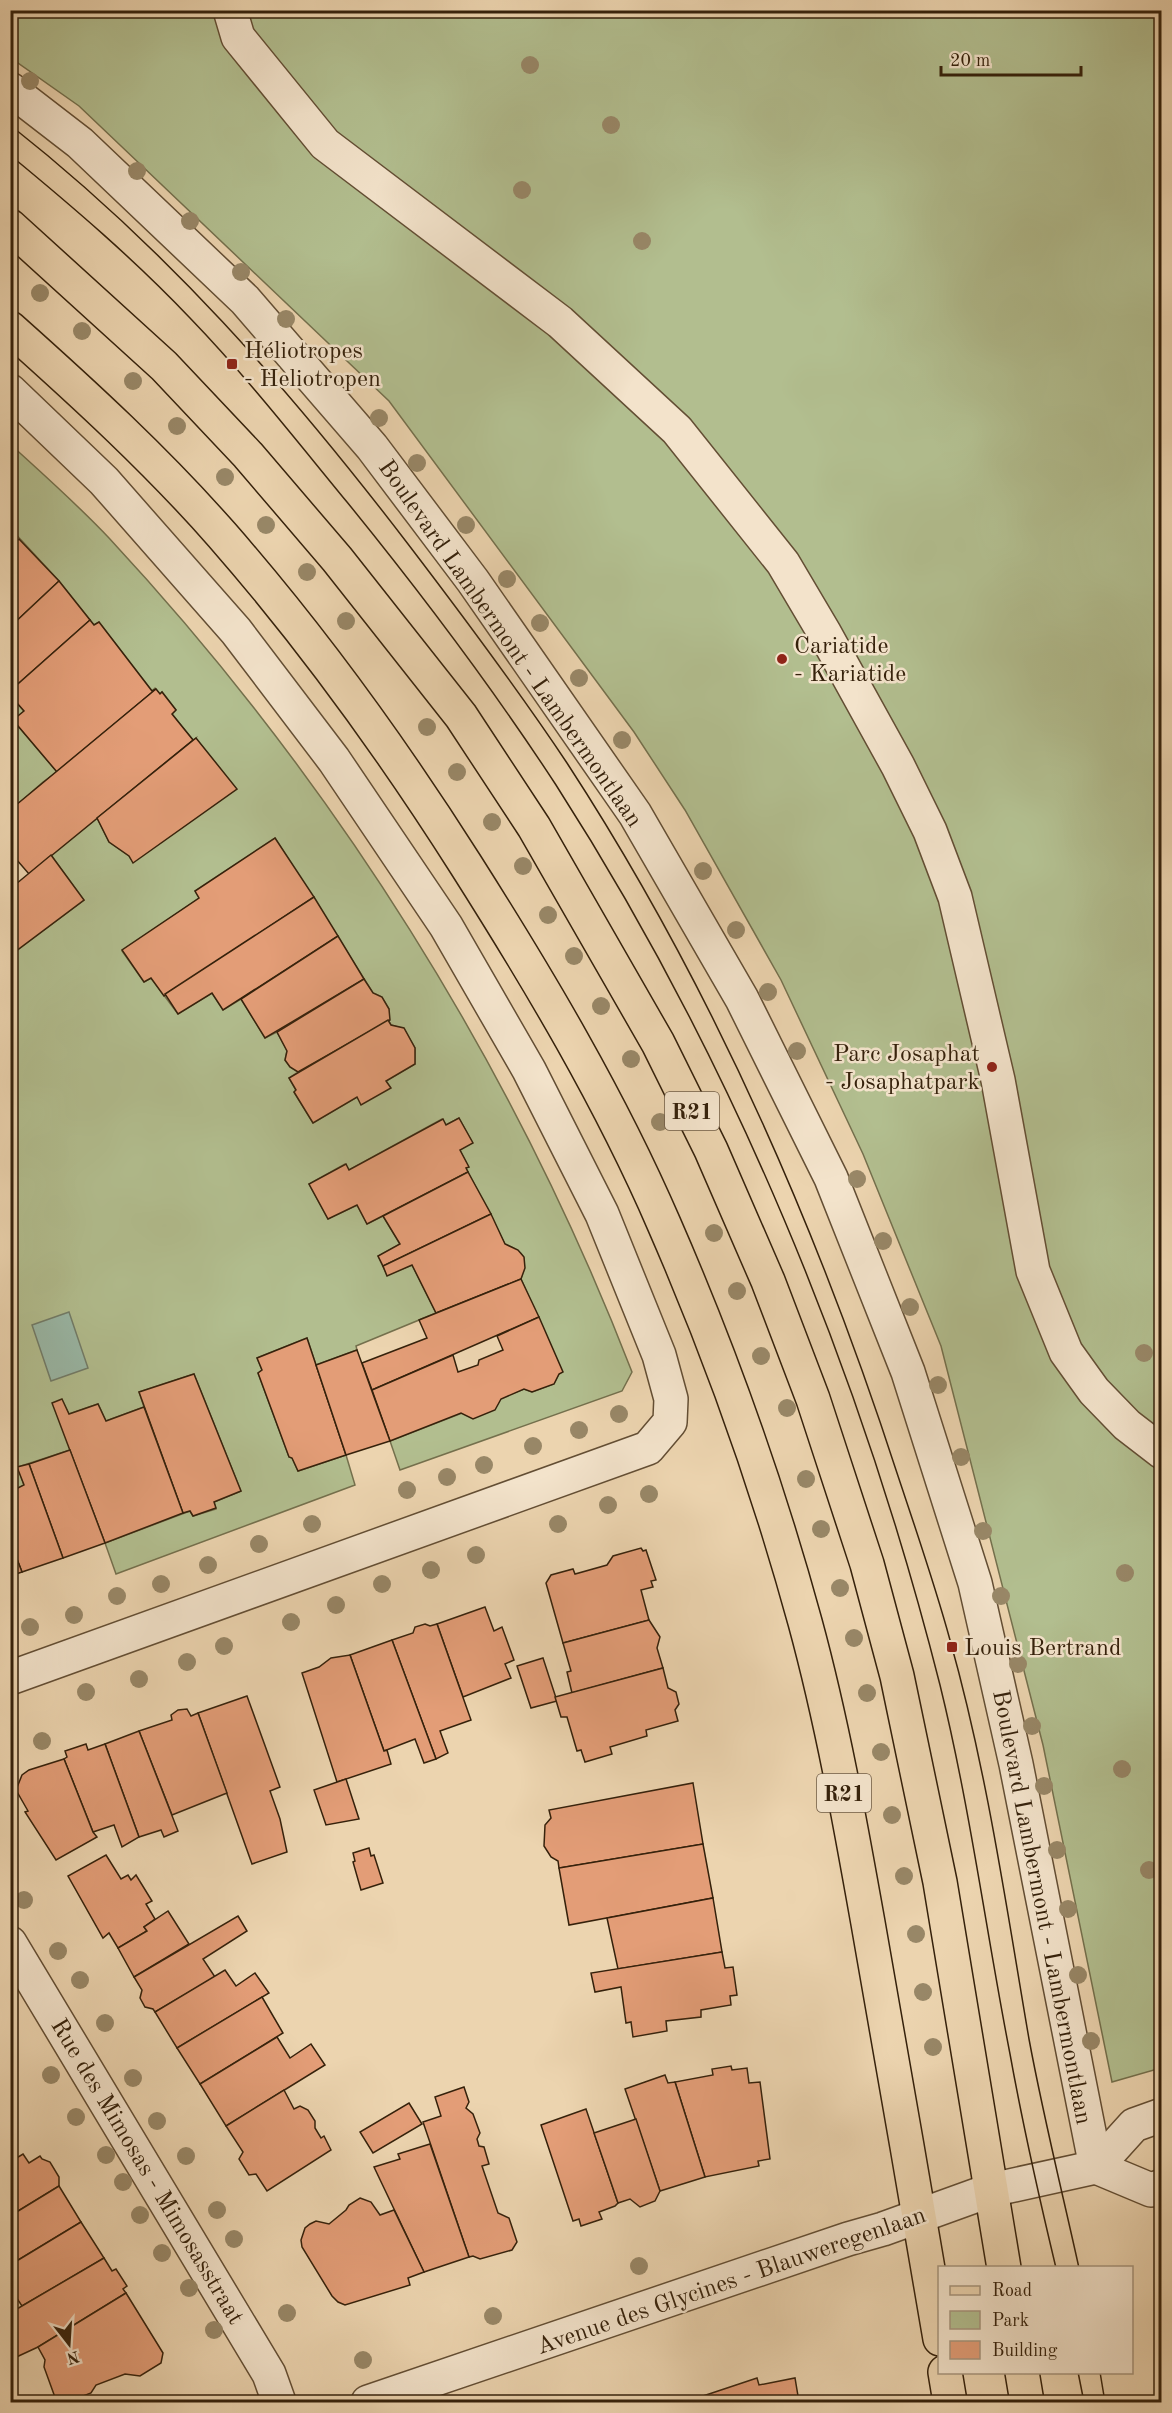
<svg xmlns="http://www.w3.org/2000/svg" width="1172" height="2413" viewBox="0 0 1172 2413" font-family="'Old Standard TT',serif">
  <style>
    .green { fill: #b2be8f; stroke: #74704d; stroke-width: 1.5; fill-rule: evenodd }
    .water { fill: #99b8a7; stroke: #717c69; stroke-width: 1.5 }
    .building { fill: #e39d77; stroke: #35210b; stroke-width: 1.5 }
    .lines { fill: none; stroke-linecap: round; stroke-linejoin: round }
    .minor-casing { stroke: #634e34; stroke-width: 36 }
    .major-casing { stroke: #35210b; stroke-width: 36 }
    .minor { stroke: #f3e3cb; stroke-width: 33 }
    .major { stroke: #ecd4af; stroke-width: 33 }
    .tram { stroke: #35210b; stroke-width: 1.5 }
    .tree { fill: #988767 }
    .poi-dot { fill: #8f2418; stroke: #f3e3cb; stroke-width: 2 }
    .labels { text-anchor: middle; stroke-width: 5; stroke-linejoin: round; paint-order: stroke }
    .shield { fill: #f3e3cb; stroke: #6e5b45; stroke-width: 1.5 }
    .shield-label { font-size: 22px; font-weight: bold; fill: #35210b }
    .poi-label { font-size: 24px; fill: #35210b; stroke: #f3e3cb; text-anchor: start }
    .street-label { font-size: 24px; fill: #35210b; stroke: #f3e3cb }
  </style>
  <rect width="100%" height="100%" fill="#ecd4af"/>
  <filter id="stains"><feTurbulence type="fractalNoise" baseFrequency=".00333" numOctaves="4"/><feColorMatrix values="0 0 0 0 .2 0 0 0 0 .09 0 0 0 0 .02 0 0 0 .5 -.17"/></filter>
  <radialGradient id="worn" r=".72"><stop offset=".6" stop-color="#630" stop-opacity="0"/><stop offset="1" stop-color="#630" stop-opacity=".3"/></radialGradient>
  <g class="green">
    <path d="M11 10 1161 11V2068L1112 2082 1043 1745 941 1346 863 1154 781 980 685 810 634 732 389 401 79 106 11 58Z"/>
    <path d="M10 444C44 475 78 505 109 538 333 779 513 1064 632 1372L622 1391 400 1470 390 1441 524 1389 532 1392 554 1384 559 1374 562 1372 521 1279C526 1258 528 1253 505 1244L466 1168 468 1166 460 1150 472 1142 459 1118 446 1125 442 1119 349 1170 345 1164 309 1184 328 1219 357 1205 367 1224 383 1216 400 1244 378 1256 387 1275 412 1265 436 1313 356 1346 357 1350 316 1365 307 1338 257 1358 262 1370 258 1373 289 1457 292 1458 298 1471 346 1455 355 1485 116 1574 105 1543 190 1511 193 1516 216 1509 214 1502 241 1491 194 1374 139 1392 144 1407 106 1421 98 1404 69 1414 62 1400 70 1450 18 1467 24 1485 11 1492V952L12 954 84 900 51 855 97 818 109 842 129 856 133 862 196 738 193 740 172 714 176 710 162 692 160 694 155 688 152 691 99 622 94 625 59 581 11 529ZM275 838 373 993 382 997 389 1009 388 1020 391 1025 404 1029 415 1048V1064L386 1081 390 1087 357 1097 313 1123 294 1092 296 1090 289 1078 298 1072 290 1067 285 1060 287 1051 277 1032 265 1038 241 999 223 1010 212 993 178 1014 151 978 144 982 122 951 199 898 195 891Z"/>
    <path d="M10 695 24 711 13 720 57 772 43 782 11 810Z"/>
  </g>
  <path class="water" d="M69 1312 88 1368 51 1381 32 1325Z"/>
  <g class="building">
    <path d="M19 539 59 581 10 627V547Z"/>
    <path d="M59 581 90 620 11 690 10 627Z"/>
    <path d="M90 620 94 625 99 622 152 691 156 689 57 772 13 720 24 711 10 695V691Z"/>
    <path d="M156 689 160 694 162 692 176 710 172 714 193 740 29 874 10 852V810Z"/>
    <path d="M196 738 237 789 133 863 129 856 109 842 97 818Z"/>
    <path d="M275 838 314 897 164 996 151 978 144 982 122 950 199 898 195 891Z"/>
    <path d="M51 855 84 900 12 954 10 889Z"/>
    <path d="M314 897 338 936 223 1010 212 993 178 1014 165 994Z"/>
    <path d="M338 936 364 979 265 1038 241 999Z"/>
    <path d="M364 979 373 993 382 997 389 1009 390 1020 298 1072 290 1067 285 1060 287 1051 277 1032Z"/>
    <path d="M388 1020 391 1025 404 1028 415 1048V1064L386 1081 391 1088 361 1105 357 1097 313 1123 294 1092 296 1090 289 1078Z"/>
    <path d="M459 1118 473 1143 460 1150 469 1167 466 1168 468 1172 367 1224 357 1205 328 1219 309 1184 346 1164 349 1170 443 1119 446 1125Z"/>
    <path d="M468 1172 491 1214 383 1266 378 1256 400 1244 383 1216Z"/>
    <path d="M491 1214 505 1244 518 1250 524 1257 525 1268 521 1279 436 1313 412 1265 387 1276 383 1266Z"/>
    <path d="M521 1279 539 1317 372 1390 362 1363 427 1338 419 1320Z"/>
    <path d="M539 1317 563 1372 559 1374 554 1384 532 1392 524 1389 501 1399 495 1410 473 1419 461 1413 390 1441 372 1390 453 1355 458 1372 478 1365 479 1360 503 1350 497 1336Z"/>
    <path d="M307 1338 346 1455 298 1471 292 1458 289 1457 258 1373 262 1370 257 1358Z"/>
    <path d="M357 1350 390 1441 346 1455 316 1365Z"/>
    <path d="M194 1374 241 1491 214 1502 216 1508 193 1516 190 1511 183 1513 139 1392Z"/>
    <path d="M62 1399 69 1414 98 1404 106 1421 144 1407 183 1513 105 1543 52 1403Z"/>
    <path d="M70 1450 105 1543 63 1558 29 1464Z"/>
    <path d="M29 1464 63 1558 22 1572 10 1541V1492L24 1485 17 1467Z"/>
    <path d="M10 1541 22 1572 13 1575 16 1581 10 1583Z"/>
    <path d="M641 1548 643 1551 646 1550 656 1580 651 1581 653 1587 641 1590 649 1620 563 1643 546 1583 551 1575 573 1569 575 1574 607 1565 613 1556Z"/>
    <path d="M485 1607 494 1631 502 1627 514 1660 505 1664 511 1678 463 1697 437 1624Z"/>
    <path d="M649 1620 660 1637 657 1648 663 1668 572 1693 567 1672 571 1671 563 1643Z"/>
    <path d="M425 1624 430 1626 437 1624 471 1720 440 1731 448 1753 436 1759 392 1640 413 1633 415 1627Z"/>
    <path d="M392 1640 436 1759 424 1763 415 1739 384 1751 350 1655Z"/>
    <path d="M350 1655 384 1751 387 1750 391 1764 337 1782 302 1673 319 1667 331 1658Z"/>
    <path d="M543 1658 557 1701 531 1708 517 1666Z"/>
    <path d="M663 1668 668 1688 676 1692 679 1704 675 1710 678 1721 646 1730 647 1736 610 1747 612 1754 585 1762 581 1750 577 1751 567 1717H561L555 1697Z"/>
    <path d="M247 1696 280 1787 270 1791 280 1819 287 1852 252 1864 198 1713Z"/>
    <path d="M187 1709 191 1716 198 1713 227 1793 172 1815 139 1731 172 1720 171 1715 178 1710Z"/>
    <path d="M139 1731 178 1831 164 1837 161 1830 139 1837 105 1744Z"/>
    <path d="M86 1744 88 1750 105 1744 139 1837 122 1847 114 1825 93 1832 64 1759 67 1757 65 1751Z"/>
    <path d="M64 1759 93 1832 97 1837 56 1860 25 1812 28 1811 16 1790 22 1775 29 1770Z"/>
    <path d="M346 1779 359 1819 326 1825 314 1790Z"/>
    <path d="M693 1783 703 1844 559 1868 558 1861 551 1857 544 1846 545 1825 551 1818 549 1810Z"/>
    <path d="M703 1844 713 1898 569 1925 559 1868Z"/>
    <path d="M369 1848 371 1856 374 1855 383 1883 361 1890 353 1862 355 1861 353 1853Z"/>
    <path d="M106 1855 121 1879 128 1875 131 1880 136 1875 152 1901 146 1904 155 1919 144 1927 147 1931 118 1948 109 1933 103 1938 68 1876Z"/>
    <path d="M713 1898 722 1952 618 1969 607 1918Z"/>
    <path d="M168 1911 189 1944 134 1977 118 1948 147 1931 144 1927Z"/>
    <path d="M238 1916 247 1931 203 1959 215 1977 155 2012 153 2009 145 2007 140 1998 142 1990 134 1977Z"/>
    <path d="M722 1952 725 1968 733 1967 737 1995 730 1996 731 2005 701 2010V2017L666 2021 667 2031 633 2037 631 2022 626 2023 621 1987 595 1992 591 1973Z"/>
    <path d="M225 1970 236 1986 255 1973 269 1993 177 2048 155 2012Z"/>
    <path d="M262 1997 283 2033 200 2084 177 2048Z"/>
    <path d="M277 2037 290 2058 311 2044 325 2065 226 2126 200 2084Z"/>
    <path d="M731 2066 732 2070 747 2068 749 2083 760 2082 770 2159 758 2161 759 2166 705 2177 675 2082 713 2075 712 2069Z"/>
    <path d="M665 2075 668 2083 675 2082 705 2177 660 2191 625 2089Z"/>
    <path d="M464 2087 469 2102 466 2108 473 2114 480 2133 477 2139 479 2146 484 2147 489 2164 482 2166 498 2213 509 2218 517 2242 512 2250 480 2259 473 2256 469 2257 423 2122 441 2116 435 2097Z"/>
    <path d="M284 2090 294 2109 300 2106 308 2110 315 2121V2128L321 2138 324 2136 331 2150 267 2191 256 2174 249 2175 239 2159 243 2152 226 2126Z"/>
    <path d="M409 2103 422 2124 373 2153 360 2132Z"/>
    <path d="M586 2109 618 2203 615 2206 599 2212 602 2219 581 2226 579 2219 573 2221 541 2125Z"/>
    <path d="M636 2119 660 2191 655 2201 640 2207 630 2199 618 2203 594 2133Z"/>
    <path d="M430 2144 469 2257 424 2272 374 2167 400 2159 398 2154Z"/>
    <path d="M23 2154 29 2163 40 2156 42 2159 50 2162 59 2177V2186L10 2216V2162Z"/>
    <path d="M59 2186 81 2222 10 2265V2216Z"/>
    <path d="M360 2198 371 2202 380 2215 394 2210 424 2272 408 2278 410 2285 345 2305 338 2302 332 2296 302 2247 301 2240 305 2228 310 2224 316 2221 329 2224 346 2210 349 2205Z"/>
    <path d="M81 2222 104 2258 22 2306 10 2288V2265Z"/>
    <path d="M104 2258 112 2271 116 2269 127 2286 123 2289 126 2293 38 2347 10 2360V2350L13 2348 10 2344V2313Z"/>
    <path d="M126 2293 163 2353 161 2363 140 2376 125 2374 96 2385 91 2393 68 2402 56 2400 44 2367 45 2360 38 2347Z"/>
    <path d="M757 2378 759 2385 795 2378 799 2402H685Z"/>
  </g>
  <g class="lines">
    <g class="minor-casing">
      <g id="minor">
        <path d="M230 10 238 37 325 144 560 322 677 430 783 563 825 634 898 766 930 831 955 897 998 1080 1033 1271 1066 1352 1094 1391 1127 1425 1162 1452"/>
        <path d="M10 89 80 143 245 300 372 447 473 581 635 814 742 999 831 1178 908 1372 975 1583 1016 1764 1096 2167"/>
        <path d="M10 391 104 481 236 631 334 760 446 926 529 1070 602 1214 659 1355 671 1399 670 1422 648 1448 10 1678"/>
        <path d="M10 1943 269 2374 279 2402"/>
        <path d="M1096 2167 1134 2125 1162 2115"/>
        <path d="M1096 2167 1151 2190 1162 2186"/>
        <path d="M368 2402 848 2239 883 2229 991 2190 1096 2167"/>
      </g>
    </g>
    <g class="major-casing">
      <g id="major">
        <path d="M10 226 164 366 248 455 337 559 461 716 534 827 658 1043 711 1150 768 1281 813 1399 867 1564 897 1676 940 1882 1004 2268"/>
        <path d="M10 328C84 394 157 461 222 535 312 638 393 750 466 865 539 980 610 1099 664 1224 720 1352 768 1487 805 1622 832 1721 850 1822 868 1923 893 2062 916 2200 940 2339"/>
        <path d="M945 2372 950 2402"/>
        <path d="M1022 2372 1027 2402"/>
      </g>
    </g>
    <use href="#minor" class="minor"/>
    <use href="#major" class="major"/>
    <g class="tram">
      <path d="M10 125C166 248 288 387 408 544 463 616 517 688 567 763 711 984 817 1226 898 1476 916 1530 935 1585 950 1640 987 1771 1006 1905 1029 2039 1043 2115 1062 2191 1079 2268"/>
      <path d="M10 155C73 207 134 259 190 318 246 376 296 440 347 502 421 593 492 687 556 785 732 1059 860 1369 940 1685 970 1807 986 1931 1010 2054 1023 2126 1039 2197 1056 2268"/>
      <path d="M1078 2372 1084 2402"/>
      <path d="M1100 2372 1105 2402"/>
    </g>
  </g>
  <g class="tree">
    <circle cx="530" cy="65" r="9"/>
    <circle cx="30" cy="81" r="9"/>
    <circle cx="611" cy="125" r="9"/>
    <circle cx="137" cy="171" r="9"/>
    <circle cx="522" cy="190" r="9"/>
    <circle cx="190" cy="221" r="9"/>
    <circle cx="642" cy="241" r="9"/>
    <circle cx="241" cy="272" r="9"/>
    <circle cx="40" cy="293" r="9"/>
    <circle cx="286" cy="319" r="9"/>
    <circle cx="82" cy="331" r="9"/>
    <circle cx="133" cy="381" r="9"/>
    <circle cx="379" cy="418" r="9"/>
    <circle cx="177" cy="426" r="9"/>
    <circle cx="417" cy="463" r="9"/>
    <circle cx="225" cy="477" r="9"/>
    <circle cx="266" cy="525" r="9"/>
    <circle cx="466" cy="525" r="9"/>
    <circle cx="307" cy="572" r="9"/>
    <circle cx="507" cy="579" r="9"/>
    <circle cx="346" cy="621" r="9"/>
    <circle cx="540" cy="623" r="9"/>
    <circle cx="579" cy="678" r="9"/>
    <circle cx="427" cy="727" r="9"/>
    <circle cx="622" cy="740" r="9"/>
    <circle cx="457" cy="772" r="9"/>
    <circle cx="492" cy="822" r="9"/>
    <circle cx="523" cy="866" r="9"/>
    <circle cx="703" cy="871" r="9"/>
    <circle cx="548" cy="915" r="9"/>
    <circle cx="736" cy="930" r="9"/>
    <circle cx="574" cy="956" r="9"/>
    <circle cx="768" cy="992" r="9"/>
    <circle cx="601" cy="1006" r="9"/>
    <circle cx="797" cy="1051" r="9"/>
    <circle cx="631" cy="1059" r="9"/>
    <circle cx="660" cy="1122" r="9"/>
    <circle cx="857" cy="1179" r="9"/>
    <circle cx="714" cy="1233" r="9"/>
    <circle cx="883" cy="1241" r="9"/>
    <circle cx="737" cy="1291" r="9"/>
    <circle cx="910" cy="1307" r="9"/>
    <circle cx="1144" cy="1353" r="9"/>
    <circle cx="761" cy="1356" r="9"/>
    <circle cx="938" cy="1385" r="9"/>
    <circle cx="787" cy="1408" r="9"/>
    <circle cx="619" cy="1414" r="9"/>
    <circle cx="579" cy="1430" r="9"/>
    <circle cx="533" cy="1446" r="9"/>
    <circle cx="961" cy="1457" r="9"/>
    <circle cx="484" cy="1465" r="9"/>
    <circle cx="447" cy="1477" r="9"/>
    <circle cx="806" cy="1479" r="9"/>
    <circle cx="407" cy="1490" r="9"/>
    <circle cx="649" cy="1494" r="9"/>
    <circle cx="608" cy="1505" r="9"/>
    <circle cx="312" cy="1524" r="9"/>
    <circle cx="558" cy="1524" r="9"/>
    <circle cx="821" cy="1529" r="9"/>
    <circle cx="983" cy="1531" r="9"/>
    <circle cx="259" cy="1544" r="9"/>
    <circle cx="476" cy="1555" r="9"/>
    <circle cx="208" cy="1565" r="9"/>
    <circle cx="431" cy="1570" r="9"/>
    <circle cx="1125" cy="1573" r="9"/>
    <circle cx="161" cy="1584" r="9"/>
    <circle cx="382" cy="1584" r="9"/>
    <circle cx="840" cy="1588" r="9"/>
    <circle cx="117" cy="1596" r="9"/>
    <circle cx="1001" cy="1596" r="9"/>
    <circle cx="336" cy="1605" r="9"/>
    <circle cx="74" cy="1615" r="9"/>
    <circle cx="291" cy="1622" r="9"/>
    <circle cx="30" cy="1627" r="9"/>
    <circle cx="854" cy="1638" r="9"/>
    <circle cx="224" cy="1646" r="9"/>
    <circle cx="187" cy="1662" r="9"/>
    <circle cx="1018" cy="1664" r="9"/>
    <circle cx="139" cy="1679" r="9"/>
    <circle cx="86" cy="1692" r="9"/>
    <circle cx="867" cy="1693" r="9"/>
    <circle cx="1032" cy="1726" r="9"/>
    <circle cx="42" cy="1741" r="9"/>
    <circle cx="881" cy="1752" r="9"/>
    <circle cx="1122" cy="1769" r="9"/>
    <circle cx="1044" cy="1786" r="9"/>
    <circle cx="892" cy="1815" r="9"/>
    <circle cx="1057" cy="1850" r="9"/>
    <circle cx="1149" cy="1870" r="9"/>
    <circle cx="904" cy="1876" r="9"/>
    <circle cx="24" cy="1900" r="9"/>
    <circle cx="1068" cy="1909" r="9"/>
    <circle cx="916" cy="1934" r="9"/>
    <circle cx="58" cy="1951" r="9"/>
    <circle cx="1078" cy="1975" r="9"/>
    <circle cx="80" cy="1980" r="9"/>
    <circle cx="923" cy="1992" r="9"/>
    <circle cx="105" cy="2023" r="9"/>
    <circle cx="1091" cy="2041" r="9"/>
    <circle cx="933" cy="2047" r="9"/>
    <circle cx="51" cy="2075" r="9"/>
    <circle cx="133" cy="2078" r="9"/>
    <circle cx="76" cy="2117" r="9"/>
    <circle cx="157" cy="2121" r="9"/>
    <circle cx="106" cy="2155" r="9"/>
    <circle cx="186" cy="2156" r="9"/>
    <circle cx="123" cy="2182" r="9"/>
    <circle cx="217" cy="2210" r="9"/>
    <circle cx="140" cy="2215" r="9"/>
    <circle cx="234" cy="2239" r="9"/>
    <circle cx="162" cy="2253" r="9"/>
    <circle cx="639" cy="2266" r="9"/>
    <circle cx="189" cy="2288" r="9"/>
    <circle cx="287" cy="2313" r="9"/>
    <circle cx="493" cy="2316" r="9"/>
    <circle cx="214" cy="2330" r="9"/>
    <circle cx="363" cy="2360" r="9"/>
  </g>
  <g class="poi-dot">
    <rect x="226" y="358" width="12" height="12" rx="3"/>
    <circle cx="782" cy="659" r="6"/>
    <circle cx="992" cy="1067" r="6"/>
    <rect x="946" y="1641" width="12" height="12" rx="3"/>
  </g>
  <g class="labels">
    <g class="shield">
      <rect x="665" y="1092" width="54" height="38" rx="4.5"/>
      <rect x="817" y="1774" width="54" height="38" rx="4.5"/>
    </g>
    <g class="shield-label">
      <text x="692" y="1119">R21</text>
      <text x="844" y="1801">R21</text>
    </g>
    <g class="poi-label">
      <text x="244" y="358">Héliotropes<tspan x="244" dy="28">- Heliotropen</tspan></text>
      <text x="794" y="653">Cariatide<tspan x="794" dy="28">- Kariatide</tspan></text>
      <text x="980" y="1061" text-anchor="end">Parc Josaphat<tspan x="980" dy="28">- Josaphatpark</tspan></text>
      <text x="964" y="1655">Louis Bertrand</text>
    </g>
    <g class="street-label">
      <text transform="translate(511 643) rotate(55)" y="8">Boulevard Lambermont - Lambermontlaan</text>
      <text transform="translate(1043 1907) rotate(79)" y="8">Boulevard Lambermont - Lambermontlaan</text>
      <text transform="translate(148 2171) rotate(59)" y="8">Rue des Mimosas - Mimosasstraat</text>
      <text transform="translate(731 2280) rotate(-19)" y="8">Avenue des Glycines - Blauweregenlaan</text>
    </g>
  </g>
  <rect width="1172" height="2413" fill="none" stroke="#ecd4af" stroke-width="36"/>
  <rect x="12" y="12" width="1148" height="2389" fill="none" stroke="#35210b" stroke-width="3"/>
  <rect x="18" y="18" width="1136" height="2377" fill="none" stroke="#35210b" stroke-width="1.5"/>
  <rect x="938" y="2266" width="195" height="108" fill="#f3e3cb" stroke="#a7957e" stroke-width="1.5"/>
  <rect x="950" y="2286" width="30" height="9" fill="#ecd4af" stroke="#a7957e" stroke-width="1.5"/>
  <text x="992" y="2296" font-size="18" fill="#35210b">Road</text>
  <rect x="950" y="2311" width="30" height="18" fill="#b2be8f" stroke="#a7957e" stroke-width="1.5"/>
  <text x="992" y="2326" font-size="18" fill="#35210b">Park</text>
  <rect x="950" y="2341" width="30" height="18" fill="#e39d77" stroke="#a7957e" stroke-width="1.5"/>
  <text x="992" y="2356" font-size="18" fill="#35210b">Building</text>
  <g transform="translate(69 2344) rotate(163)" stroke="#f3e3cb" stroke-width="4.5" paint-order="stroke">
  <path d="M0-4.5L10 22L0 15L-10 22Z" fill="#35210b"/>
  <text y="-9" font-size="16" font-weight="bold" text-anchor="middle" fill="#35210b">N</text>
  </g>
  <path d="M941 66v9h140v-9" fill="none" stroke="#35210b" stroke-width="3"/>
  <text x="950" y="66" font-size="18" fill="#35210b" stroke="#f3e3cb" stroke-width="4.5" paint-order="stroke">20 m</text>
  <rect width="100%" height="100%" filter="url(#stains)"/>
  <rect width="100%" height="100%" fill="url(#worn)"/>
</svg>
